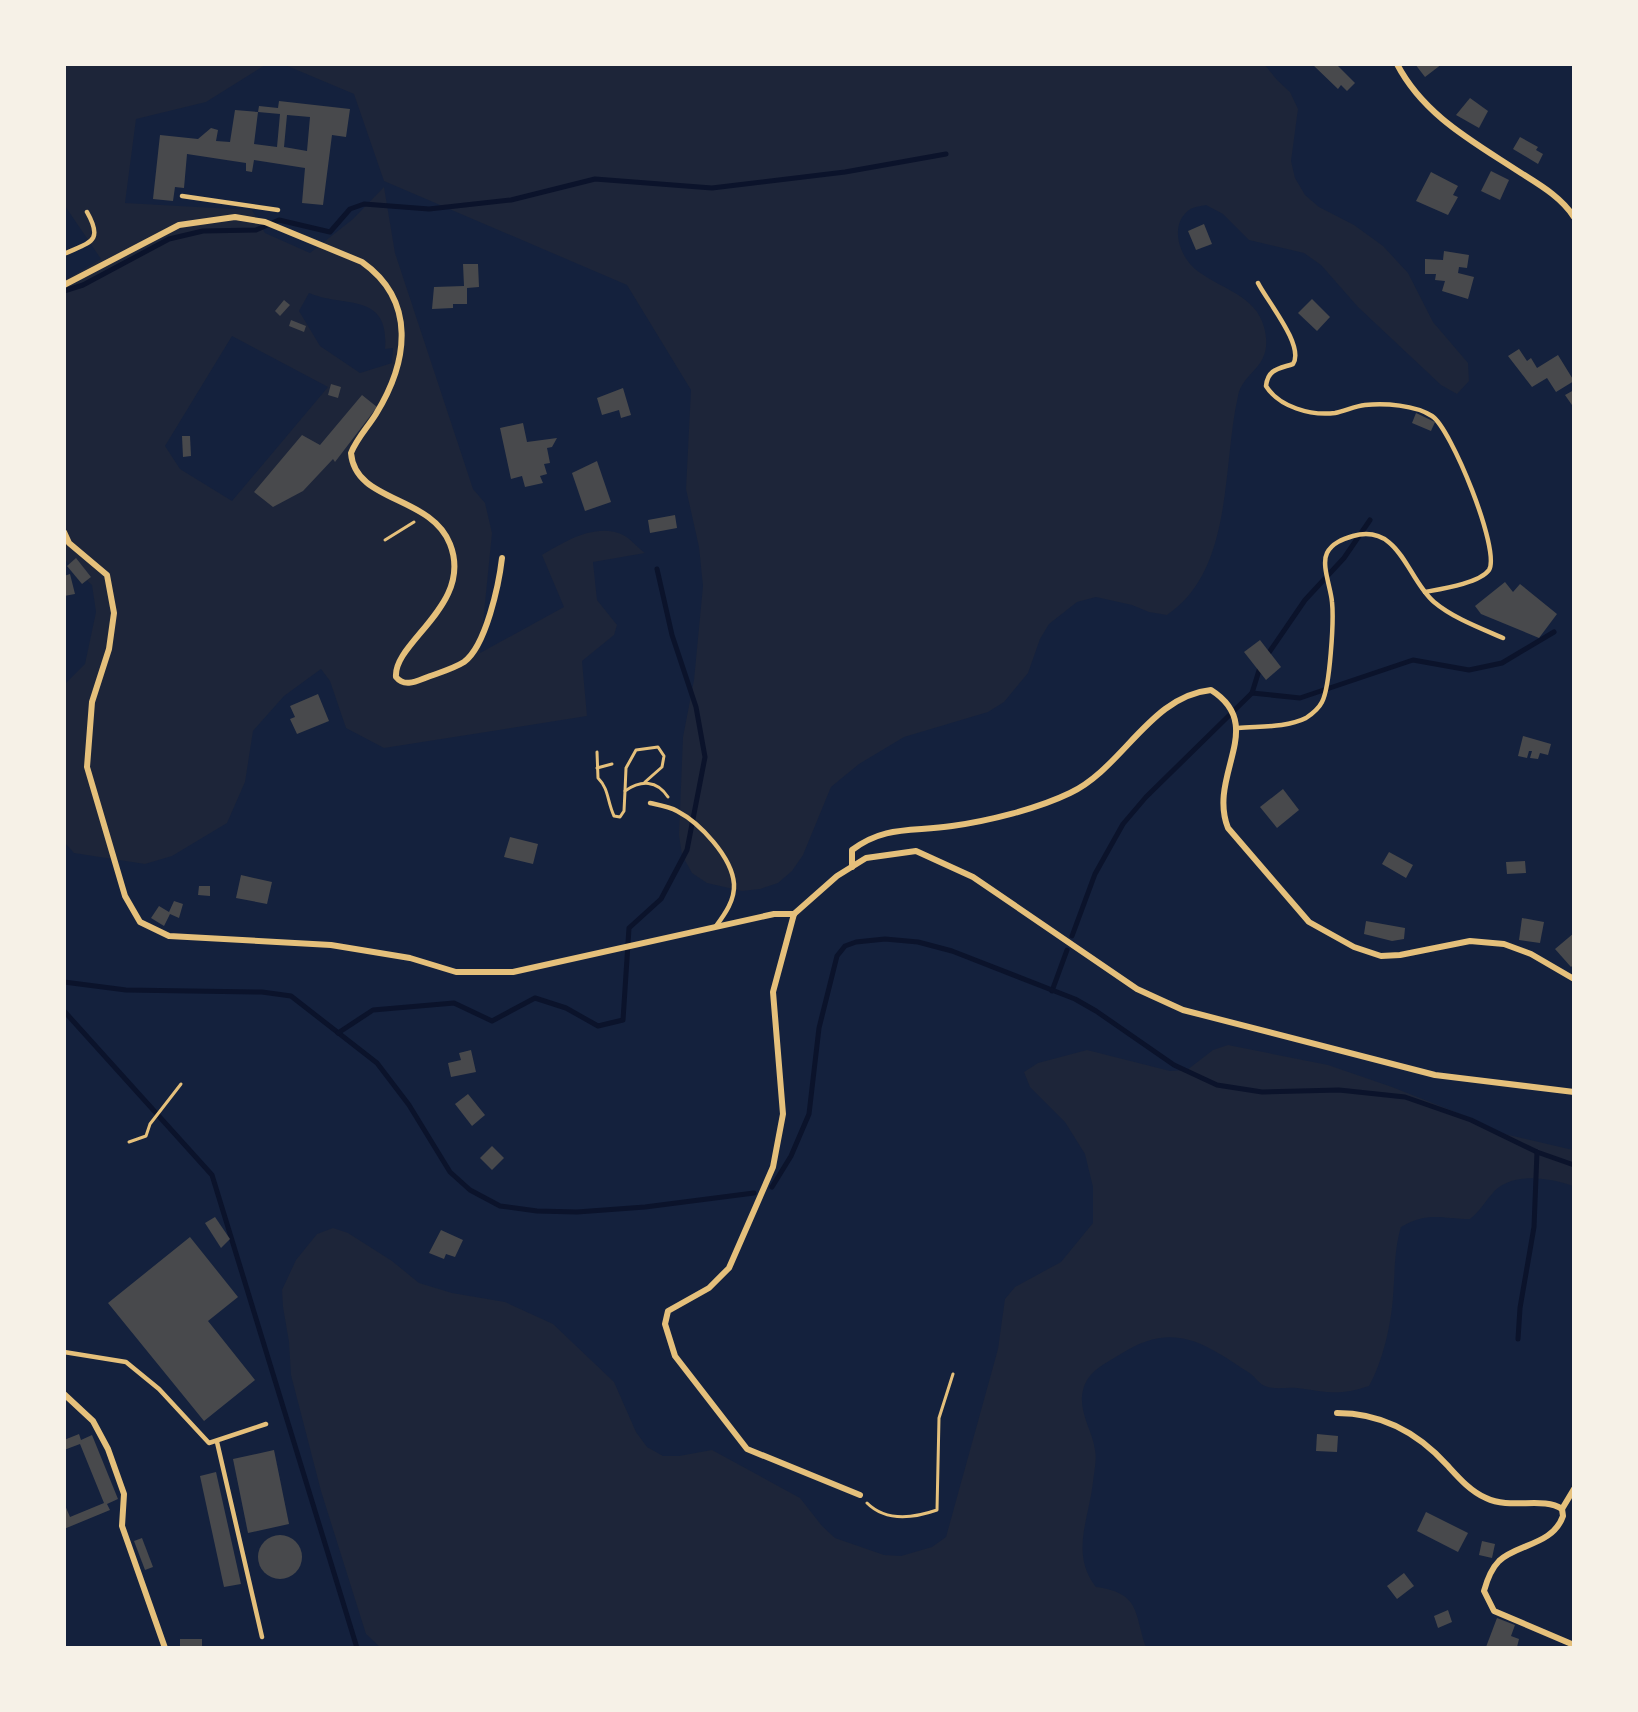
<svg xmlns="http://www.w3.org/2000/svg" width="1638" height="1712" viewBox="0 0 1638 1712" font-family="'Zilla Slab',serif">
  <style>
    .green { fill: #1d2539; fill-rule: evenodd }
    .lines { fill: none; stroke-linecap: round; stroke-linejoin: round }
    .stream { stroke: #0b132b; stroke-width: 5 }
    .building { fill: #48494c; fill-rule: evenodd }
    .path { stroke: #e5c07b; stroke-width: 3 }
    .service { stroke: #e5c07b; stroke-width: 4.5 }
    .minor { stroke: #e5c07b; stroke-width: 6 }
  </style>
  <rect width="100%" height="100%" fill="#14213d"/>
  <g class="green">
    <path d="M65 64 265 65 206 102 136 119 125 203 252 210 265 233 310 253 353 219 384 187 395 253 473 489 485 503 492 533 480 653 564 607 542 555C564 542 596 522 623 535 631 539 638 548 645 553L593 562 597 600 617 625 614 635 582 661 587 716 384 748 346 728 330 681 321 669 284 696 253 731 245 782 227 823 172 856 145 864 74 853 65 843V684L85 664 96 612 92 585 65 560V280L101 259 65 206ZM309 293C343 308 390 291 385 349L393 348 392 363 360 373 320 346 299 311ZM232 336 328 387 232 501 180 469 165 446Z"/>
    <path d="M285 65H1265L1277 80 1290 92 1298 109 1291 161 1295 178 1305 195 1319 207 1354 225 1383 246 1408 273 1433 322 1468 363 1469 381 1457 394 1441 385 1358 307 1321 265 1304 253 1249 240 1223 214 1206 205C1201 206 1193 207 1189 210 1168 226 1180 259 1199 272 1222 289 1256 296 1264 327 1275 368 1243 370 1238 396 1222 466 1234 570 1167 615L1149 612 1132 605 1096 597 1077 602 1049 624 1040 639 1028 673 1004 702 988 712 904 737 859 764 831 787 803 855 792 871 778 883 760 889 742 891 707 883 692 873 682 855 679 835 683 737 694 680 703 586 699 547 686 489 691 390 627 285 384 181 354 94Z"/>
    <path d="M1228 1045 1328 1065 1392 1087 1468 1117 1500 1133 1573 1150V1186C1550 1178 1510 1171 1492 1194 1484 1203 1480 1211 1470 1219 1441 1219 1429 1211 1401 1227 1394 1250 1395 1273 1393 1297 1391 1325 1383 1361 1369 1386 1339 1396 1327 1392 1297 1388 1288 1387 1274 1390 1265 1386 1259 1384 1254 1375 1248 1372 1201 1341 1172 1321 1119 1355 1106 1363 1091 1370 1085 1384 1075 1408 1092 1428 1095 1450 1097 1460 1094 1472 1093 1482 1089 1519 1070 1554 1096 1587 1141 1593 1134 1613 1146 1647L381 1648 366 1634 321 1491 291 1375 289 1342 283 1307 282 1290 296 1260 317 1234 333 1228 348 1233 392 1261 419 1283 452 1293 505 1302 553 1324 614 1382 636 1432 647 1447 663 1456H679L712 1450 800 1498 822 1526 835 1538 884 1555 901 1556 932 1547 946 1537 998 1349 1005 1299 1015 1287 1061 1262 1093 1223V1187L1085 1154 1065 1122 1030 1087 1024 1072 1038 1063 1087 1050 1170 1071 1187 1070 1213 1050Z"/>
  </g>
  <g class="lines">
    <g class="stream">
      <path d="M64 291 83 285 169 239 203 231 256 230 279 220 330 232 350 209 364 204 429 209 511 200 595 179 712 188 845 172 946 154"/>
      <path d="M1266 657 1305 600 1344 558 1370 520"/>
      <path d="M1252 693 1300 698 1413 660 1469 670 1502 663 1554 632"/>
      <path d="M1072 936 1095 874 1123 824 1146 797 1252 693 1261 664"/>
      <path d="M64 982 126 990 262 992 291 996 377 1063 409 1105 450 1172 470 1190 500 1206 537 1211 577 1212 645 1207 754 1193"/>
      <path d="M1052 991 1067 950"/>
      <path d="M64 1011 212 1175 357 1648"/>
      <path d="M338 1033 373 1010 454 1003 492 1021 535 998 566 1008 598 1026 623 1020 629 928 661 899 687 850 705 757 696 707 672 635 657 569"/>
      <path d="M772 1187 791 1156 809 1114 819 1028 837 956 845 946 856 942 885 939 918 942 952 951 1075 999 1096 1011 1174 1065 1217 1085 1262 1092 1339 1090 1405 1097 1471 1120 1537 1152 1574 1165"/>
      <path d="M1518 1339 1520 1308 1534 1227 1537 1152"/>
    </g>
  </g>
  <g class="building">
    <path d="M1312 64H1336L1355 83 1347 91 1341 85 1338 89Z"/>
    <path d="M1415 64H1442L1425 77Z"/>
    <path d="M1470 98 1488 111 1479 128 1456 115Z"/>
    <path d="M279 101 350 109 346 137 332 135 323 205 302 203 305 168 254 160 252 172 246 171V163L187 154 184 188 175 187 173 201 153 199 160 135 198 139 211 128 218 130 216 141 230 142 235 110 258 112 254 144 277 147 280 114 258 112 259 106 278 108ZM287 115 310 117 307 151 284 147Z"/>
    <path d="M1520 137 1538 147 1536 150 1543 154 1538 164 1513 149Z"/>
    <path d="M1491 171 1509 180 1500 200 1481 191Z"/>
    <path d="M1431 172 1458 186 1453 195 1458 197 1448 215 1416 201Z"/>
    <path d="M1204 224 1212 244 1196 250 1188 231Z"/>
    <path d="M1444 251 1469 255 1467 268 1459 267 1458 273 1474 277 1468 299 1442 291 1445 281 1435 280 1436 274H1425V259L1443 260Z"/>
    <path d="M463 264H478L479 287 467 288V304H453V308L432 309 434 287 464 286Z"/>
    <path d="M1312 299 1330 317 1317 331 1298 313Z"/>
    <path d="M284 300 290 305 280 316 275 311Z"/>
    <path d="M291 320 306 326 304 332 289 326Z"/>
    <path d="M1519 349 1527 361 1531 358 1537 368 1558 355 1574 381 1556 392 1547 378 1532 387 1508 356Z"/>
    <path d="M331 384 341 387 338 398 328 395Z"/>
    <path d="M623 388 631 415 621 418 619 410 602 415 597 398Z"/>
    <path d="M1574 390V408L1565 395Z"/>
    <path d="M362 395 377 407 335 462 333 459 303 491 273 507 254 492 302 435 320 445Z"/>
    <path d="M1416 413 1435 422 1431 431 1412 423Z"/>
    <path d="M523 423 527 442 557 438 552 447 547 448 550 463 544 464 547 474 540 476 543 483 525 487 522 476 511 479 500 428Z"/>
    <path d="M182 436H190L191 456 183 457Z"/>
    <path d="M597 461 611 502 585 511 572 473Z"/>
    <path d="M675 515 677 528 650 533 648 520Z"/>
    <path d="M76 558 91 577 82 584 67 566Z"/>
    <path d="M70 574 75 594 64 596V576Z"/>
    <path d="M1505 582 1513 592 1520 584 1557 614 1539 638 1481 614 1475 606Z"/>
    <path d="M1260 640 1281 667 1266 680 1244 652Z"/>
    <path d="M318 694 329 721 297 734 290 719 295 717 290 706Z"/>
    <path d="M1523 736 1551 744 1548 755 1540 753 1538 759 1530 758 1532 751H1529L1527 758 1518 756Z"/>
    <path d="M1283 789 1299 810 1277 828 1260 807Z"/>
    <path d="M510 837 538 844 533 864 504 857Z"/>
    <path d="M1389 852 1413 865 1406 878 1382 864Z"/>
    <path d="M1525 861 1526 873 1507 874 1506 862Z"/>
    <path d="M241 875 272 882 267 904 236 898Z"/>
    <path d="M199 886H210V896L198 895Z"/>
    <path d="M174 901 183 904 179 918 170 914 164 926 151 918 159 906 169 912Z"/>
    <path d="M1522 918 1544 922 1540 943 1519 940Z"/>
    <path d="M1366 921 1405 928 1404 939 1392 941 1364 934Z"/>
    <path d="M1574 933V964L1571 967 1555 949Z"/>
    <path d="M471 1050 476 1072 451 1077 448 1063 461 1060 459 1053Z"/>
    <path d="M468 1094 485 1115 472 1126 455 1104Z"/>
    <path d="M492 1146 504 1158 492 1170 480 1158Z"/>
    <path d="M215 1217 230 1239 221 1248 205 1223Z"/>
    <path d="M441 1230 463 1240 455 1257 446 1254 444 1259 429 1253Z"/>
    <path d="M190 1237 238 1297 208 1321 255 1380 204 1421 108 1303Z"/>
    <path d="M79 1434 81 1440 92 1435 118 1499 107 1504 110 1510 64 1529V1503L70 1517 104 1503 80 1444 64 1450V1440Z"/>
    <path d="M1317 1434 1338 1436 1337 1452 1316 1451Z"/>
    <path d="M274 1450 289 1524 248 1533 233 1459Z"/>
    <path d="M216 1472 241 1584 224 1587 200 1476Z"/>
    <path d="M1426 1512 1468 1533 1458 1552 1417 1531Z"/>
    <circle cx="280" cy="1557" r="22"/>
    <path d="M142 1538 153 1567 145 1570 134 1541Z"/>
    <path d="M1482 1541 1495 1544 1492 1558 1479 1555Z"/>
    <path d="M1404 1573 1414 1586 1397 1599 1387 1586Z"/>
    <path d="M1448 1610 1452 1622 1438 1628 1434 1616Z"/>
    <path d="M1497 1618 1515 1625 1511 1636 1519 1639 1517 1647H1486Z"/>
    <rect x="180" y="1639" width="22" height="8"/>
  </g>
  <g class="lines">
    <g class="path">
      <path d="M385 540 414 522"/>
      <path d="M597 752 598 778C609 789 607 801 614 816L620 817 624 811 625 791C641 780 657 780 668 797"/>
      <path d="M597 768 612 764"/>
      <path d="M625 791 626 768 636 750 658 747 664 756 662 767 645 782"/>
      <path d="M129 1142 146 1136 150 1124 181 1084"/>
      <path d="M867 1503C886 1522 914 1518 937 1510L939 1418 953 1374"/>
    </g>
    <g class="service">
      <path d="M182 196 278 210"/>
      <path d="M64 254C90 242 104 242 87 212"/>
      <path d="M1258 283C1267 301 1305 346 1293 364 1278 369 1268 369 1266 386 1279 407 1311 416 1335 413 1345 411 1355 406 1365 405 1385 403 1415 405 1432 416 1451 428 1501 551 1489 570 1480 583 1441 589 1425 592"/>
      <path d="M1238 728C1259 726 1286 728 1306 718 1312 714 1319 708 1322 702 1330 687 1334 620 1332 602 1331 588 1321 565 1327 553 1332 543 1343 539 1353 536 1400 523 1407 579 1434 602 1453 618 1480 628 1503 638"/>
      <path d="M650 803C659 805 670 807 677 811 700 823 732 857 734 884 735 900 725 914 716 926"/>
      <path d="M64 1352 126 1362 159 1389 209 1443 266 1424"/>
      <path d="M217 1442 262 1637"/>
    </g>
    <g class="minor">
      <path d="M1397 64C1424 116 1474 142 1521 173 1540 185 1561 197 1574 217"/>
      <path d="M64 285 179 225 235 217 265 222 362 262C417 301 408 362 376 414 368 427 357 438 351 453 355 503 431 495 450 544 474 605 393 642 396 677 404 687 415 682 425 678 438 673 453 669 464 662 486 646 499 584 502 558"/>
      <path d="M64 532 69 543 107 575 114 613 109 649 92 702 87 767 125 896 140 922 169 936 331 945 410 958 456 972H513L774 914H794"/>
      <path d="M852 867V850C885 825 913 832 952 826 988 821 1037 809 1070 793 1123 768 1150 696 1211 690 1268 726 1207 775 1228 828L1309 922 1354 947 1381 956 1400 955 1470 941 1504 944 1531 954 1574 979"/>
      <path d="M794 914 837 876 866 858 916 851 973 877 1137 989 1183 1010 1435 1075 1574 1092"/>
      <path d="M794 914 773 992 783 1114 773 1167 729 1268 709 1288 668 1311 665 1324 675 1356 747 1449 860 1495"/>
      <path d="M64 1394 93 1421 108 1449 124 1494 122 1526 165 1648"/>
      <path d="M1337 1413C1382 1413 1417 1432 1447 1465 1458 1477 1470 1491 1486 1498 1511 1510 1543 1496 1562 1509L1563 1516C1553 1545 1517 1544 1499 1561 1491 1569 1487 1580 1484 1591L1494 1611 1574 1645"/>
      <path d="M1562 1509 1574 1489"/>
    </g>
  </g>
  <rect width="1638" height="1712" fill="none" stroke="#f6f1e7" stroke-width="132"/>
</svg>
